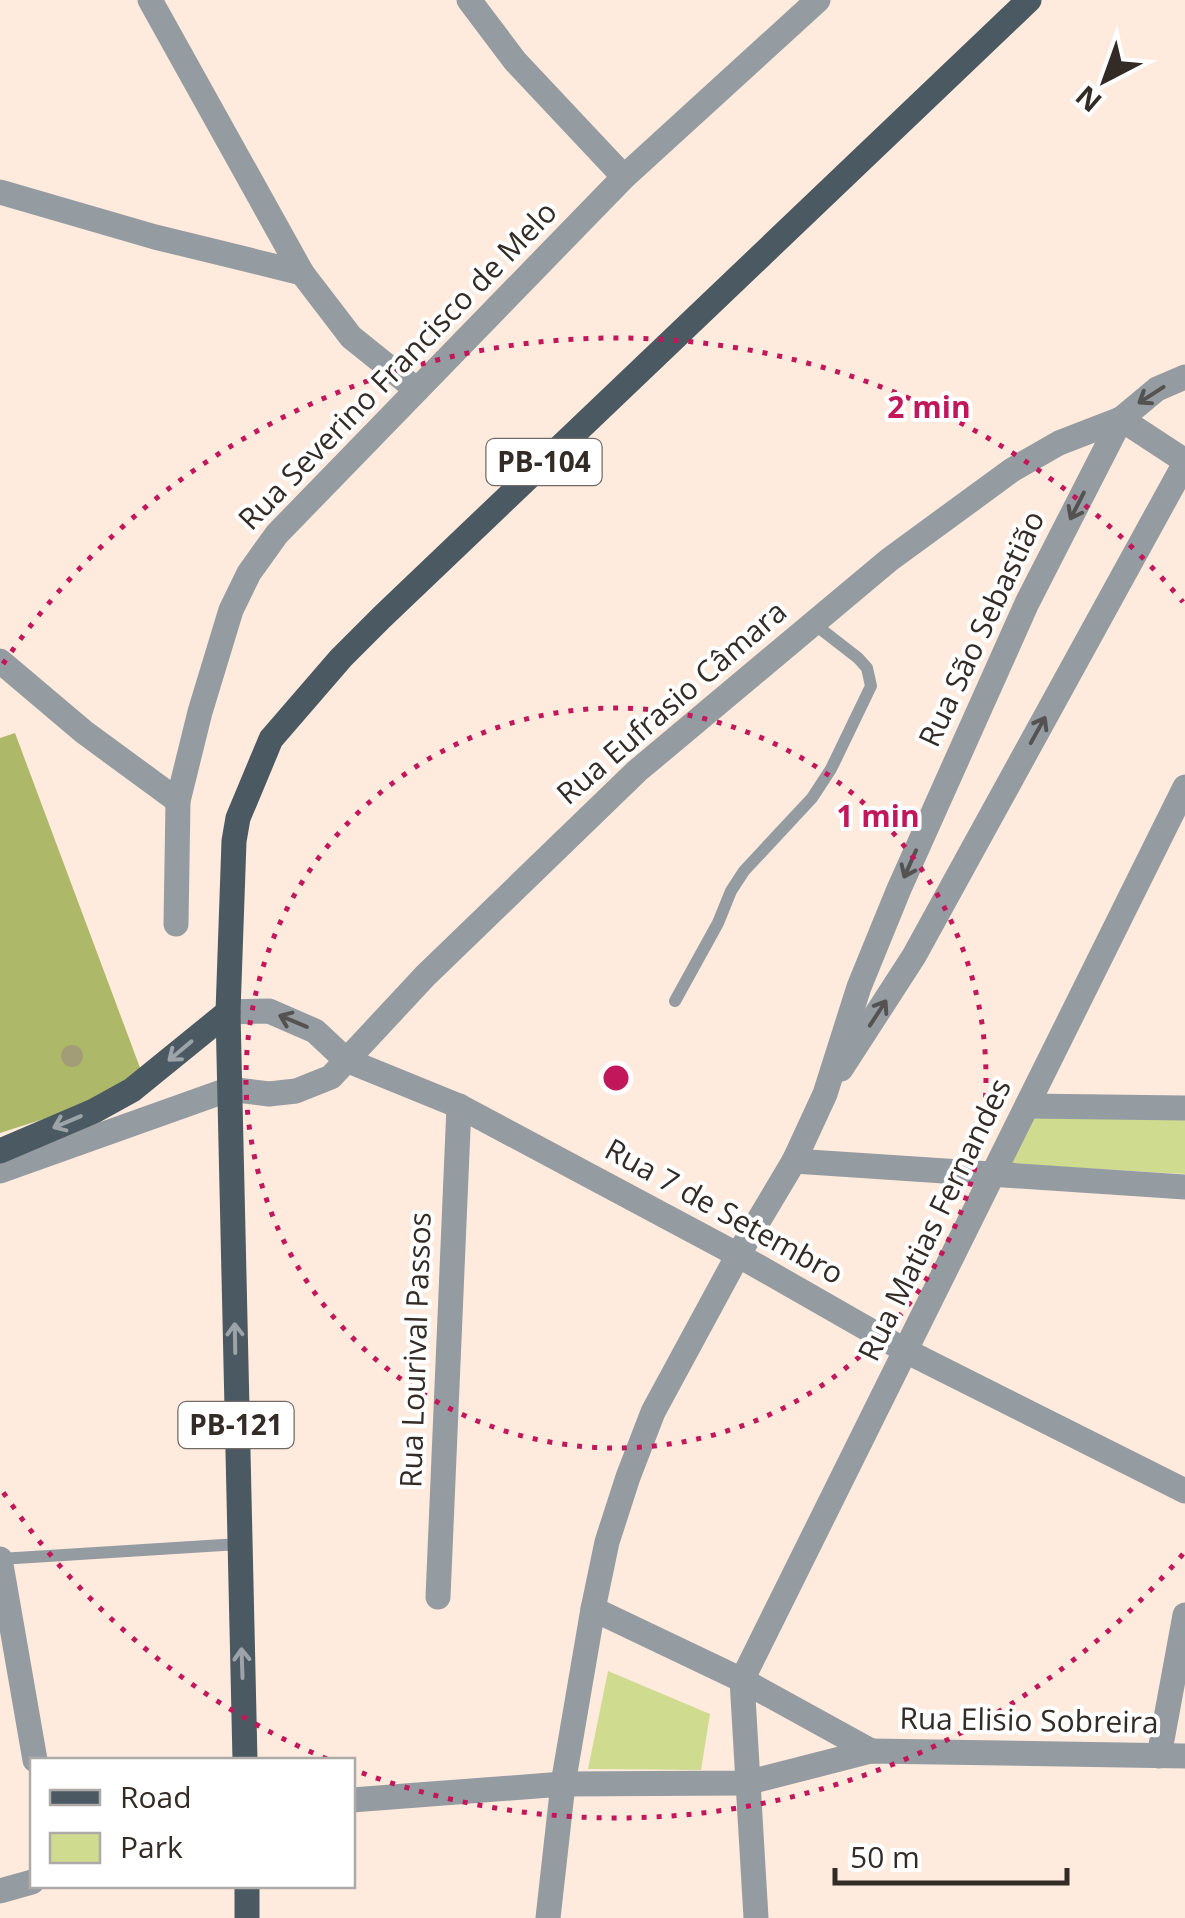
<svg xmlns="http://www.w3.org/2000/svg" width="1185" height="1918" viewBox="0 0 1185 1918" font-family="'Open Sans',sans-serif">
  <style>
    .green { fill: #cfdb8f }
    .forest { fill: #adb969 }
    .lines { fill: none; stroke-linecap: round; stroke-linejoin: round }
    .lane { stroke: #949ca2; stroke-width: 12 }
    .street { stroke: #949ca2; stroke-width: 25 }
    .primary { stroke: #4b5962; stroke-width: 25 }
    .tree { fill: #a29c77 }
    .oneway { stroke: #545351 }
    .oneway2 { stroke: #9ca4a9 }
    .ring { fill: none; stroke: #c2185b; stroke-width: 5; stroke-dasharray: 5 10 }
    .labels { text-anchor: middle; stroke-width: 8; stroke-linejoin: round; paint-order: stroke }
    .shield { fill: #fff; stroke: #706b67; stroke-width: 2.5 }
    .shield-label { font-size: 28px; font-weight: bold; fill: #322b26 }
    .street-label { font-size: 30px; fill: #322b26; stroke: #fff }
    .centre { fill: #c2185b; stroke: #fff; stroke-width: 5 }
    .ring-label { font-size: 30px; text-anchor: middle; font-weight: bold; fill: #c2185b; stroke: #fff; stroke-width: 8; stroke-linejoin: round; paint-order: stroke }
  </style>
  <rect width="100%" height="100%" fill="#ffebde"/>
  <g class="green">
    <path d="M1036 1112 1185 1119V1174L1011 1164Z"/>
    <path d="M608 1671 710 1714 701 1770 588 1769Z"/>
  </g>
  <path class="forest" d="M15 733 142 1073 97 1102 0 1133V738Z"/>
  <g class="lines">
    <g class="lane">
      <path d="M675 1001 718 923 731 891 744 871 812 798 831 769 871 686 867 668 858 658 813 623"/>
      <path d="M0 1559 239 1544"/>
    </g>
    <g class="street">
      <path d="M150 0 302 273 351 337 417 390"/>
      <path d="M469 0 515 61 624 177"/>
      <path d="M0 192 155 237 302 273"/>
      <path d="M1121 419 1185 461"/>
      <path d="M0 661 84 732 178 801"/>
      <path d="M176 924 178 801 200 712 231 610 249 573 277 534 624 177 818 0"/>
      <path d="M228 1012 269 1011 315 1031 346 1060 459 1106 738 1255 906 1351 1185 1491"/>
      <path d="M841 1069 914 956 1185 463"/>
      <path d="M1027 1106 1185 1108"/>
      <path d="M794 1161 1185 1187"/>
      <path d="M0 1171 230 1089 269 1094 296 1091 331 1077 425 976 637 771 889 560 1012 470 1059 443 1121 419 1157 389 1185 377"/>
      <path d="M0 1559 35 1760"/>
      <path d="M438 1597 459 1106"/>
      <path d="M593 1609 742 1680 871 1751"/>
      <path d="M1159 1756 1185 1615"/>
      <path d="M352 1800 563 1784 746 1783 871 1751 1185 1756"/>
      <path d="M0 1891 32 1882"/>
      <path d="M548 1918 563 1784 593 1609 607 1542 628 1477 653 1412 738 1255 794 1161 825 1094 859 987 899 889 1027 603 1121 419"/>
      <path d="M756 1918 742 1680 1185 787"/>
    </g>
    <g class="primary">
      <path d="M0 1151 94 1111 132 1090 228 1012"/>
      <path d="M245 1760 228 1012 234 841 238 818 271 739 341 658 382 617 1029 0"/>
      <path d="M247 1886V1918"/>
    </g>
  </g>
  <circle class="tree" cx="72" cy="1056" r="11"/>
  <defs><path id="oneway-shaft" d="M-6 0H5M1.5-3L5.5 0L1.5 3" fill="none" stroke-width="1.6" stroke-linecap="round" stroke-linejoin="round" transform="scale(2.5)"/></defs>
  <g class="oneway">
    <use href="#oneway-shaft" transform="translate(1151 395) rotate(147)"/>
    <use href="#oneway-shaft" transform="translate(1077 506) rotate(117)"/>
    <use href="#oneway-shaft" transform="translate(1038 730) rotate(-61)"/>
    <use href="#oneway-shaft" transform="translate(910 864) rotate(114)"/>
    <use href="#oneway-shaft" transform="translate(878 1013) rotate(-57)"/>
    <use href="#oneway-shaft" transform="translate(293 1021) rotate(-157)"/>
  </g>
  <g class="oneway2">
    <use href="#oneway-shaft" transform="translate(180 1051) rotate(140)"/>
    <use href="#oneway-shaft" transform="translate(67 1122) rotate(157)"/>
    <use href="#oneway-shaft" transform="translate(235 1338) rotate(-91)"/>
    <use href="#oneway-shaft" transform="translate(242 1663) rotate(-92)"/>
  </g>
  <g class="ring">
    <circle cx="616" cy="1078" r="370"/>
    <path d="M1183 1554A740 740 0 0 1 357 1771M327 1759A740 740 0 0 1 3 1492M3 664A740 740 0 0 1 1183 602"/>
  </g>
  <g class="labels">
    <g class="shield">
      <rect x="486.5" y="439" width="115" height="46" rx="8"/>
      <rect x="178.5" y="1402" width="115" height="46" rx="8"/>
    </g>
    <g class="shield-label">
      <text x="544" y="472">PB-104</text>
      <text x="236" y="1435">PB-121</text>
    </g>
    <g class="street-label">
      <text transform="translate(398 366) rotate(-46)" y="10">Rua Severino Francisco de Melo</text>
      <text transform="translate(982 629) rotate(-65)" y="10">Rua São Sebastião</text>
      <text transform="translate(672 703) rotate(-41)" y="10">Rua Eufrasio Câmara</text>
      <text transform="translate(724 1212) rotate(29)" y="10">Rua 7 de Setembro</text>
      <text transform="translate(935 1220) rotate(-64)" y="10">Rua Matias Fernandes</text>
      <text transform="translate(416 1350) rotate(-88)" y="10">Rua Lourival Passos</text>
      <text transform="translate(1029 1721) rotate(1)" y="10">Rua Elisio Sobreira</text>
    </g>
  </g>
  <circle cx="616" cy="1078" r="15" class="centre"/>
  <g class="ring-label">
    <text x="929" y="418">2 min</text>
    <text x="878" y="827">1 min</text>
  </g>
  <rect x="30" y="1758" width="325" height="130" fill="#ffffff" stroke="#adaaa8" stroke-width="2.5"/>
  <rect x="50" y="1790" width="50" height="15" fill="#4b5962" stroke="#adaaa8" stroke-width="2.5"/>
  <text x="120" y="1808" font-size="30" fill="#322b26">Road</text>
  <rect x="50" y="1833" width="50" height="30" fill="#cfdb8f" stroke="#adaaa8" stroke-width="2.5"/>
  <text x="120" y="1858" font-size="30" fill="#322b26">Park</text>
  <g transform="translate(1105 80) rotate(221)" stroke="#ffffff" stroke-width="8" paint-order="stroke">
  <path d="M0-8L18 38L0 25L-18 38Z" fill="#322b26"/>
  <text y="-15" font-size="28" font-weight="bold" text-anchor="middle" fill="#322b26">N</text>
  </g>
  <path d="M835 1868v15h232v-15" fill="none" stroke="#322b26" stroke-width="5"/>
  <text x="850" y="1868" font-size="30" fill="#322b26" stroke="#ffffff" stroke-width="8" paint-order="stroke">50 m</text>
</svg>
